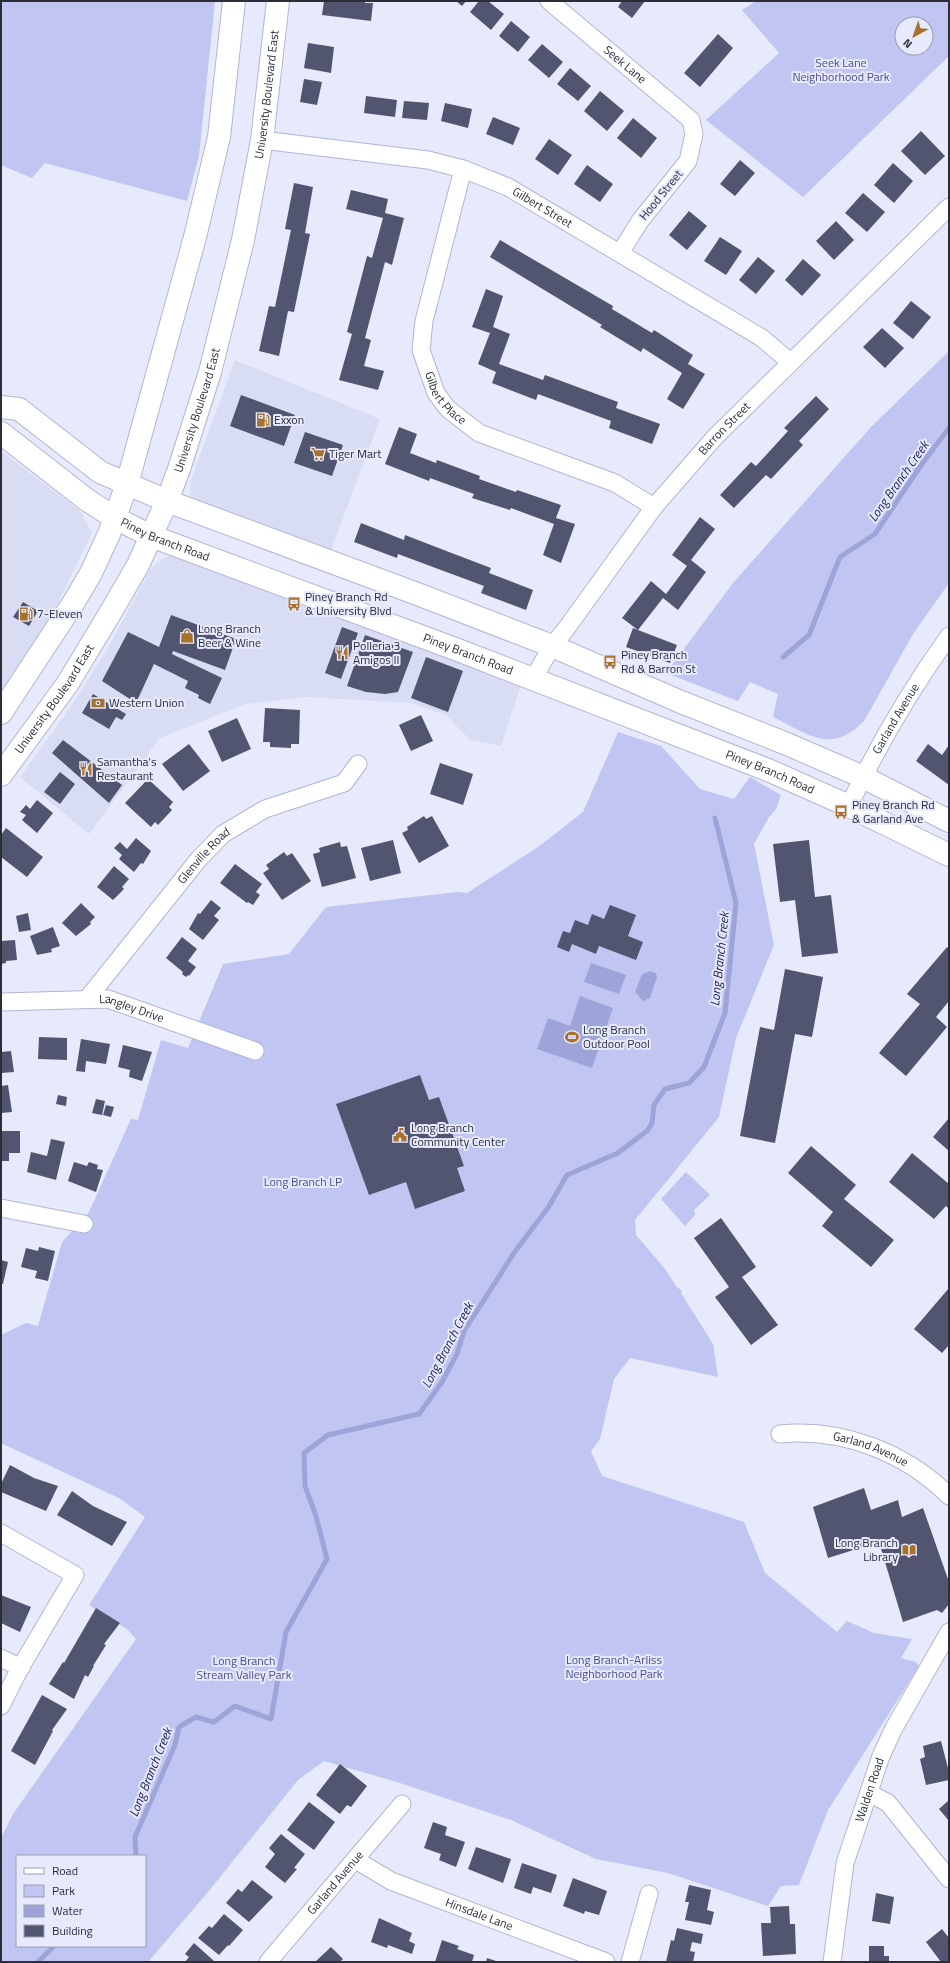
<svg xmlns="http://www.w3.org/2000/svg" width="950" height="1963" viewBox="0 0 950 1963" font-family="'Titillium Web',sans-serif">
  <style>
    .built { fill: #d9ddf4 }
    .green { fill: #c0c5f2; fill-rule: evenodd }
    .water { fill: #9ea4d7 }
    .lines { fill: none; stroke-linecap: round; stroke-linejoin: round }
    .stream { stroke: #9ea4d7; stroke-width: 5 }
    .building { fill: #525570 }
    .minor-casing { stroke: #b1b5d4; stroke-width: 19 }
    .secondary-casing { stroke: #b1b5d4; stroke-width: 24 }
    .primary-casing { stroke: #b1b5d4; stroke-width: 24 }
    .minor { stroke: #fff; stroke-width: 17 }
    .secondary { stroke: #fff; stroke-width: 22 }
    .primary { stroke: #fff; stroke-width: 22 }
    .labels { text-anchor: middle; stroke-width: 4; stroke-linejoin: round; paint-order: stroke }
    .park-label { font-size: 12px; fill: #494c8d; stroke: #e7eafd }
    .street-label { font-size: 12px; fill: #2b2d39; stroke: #e7eafd }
    .poi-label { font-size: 12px; fill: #2b2d39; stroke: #e7eafd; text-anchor: start }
    .water-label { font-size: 13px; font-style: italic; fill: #23205d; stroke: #e7eafd }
  </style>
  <rect width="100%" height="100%" fill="#e7eafd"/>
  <g class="built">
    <path d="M235 360 380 419 327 561 198 510 190 497 191 480Z"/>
    <path d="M1 451 80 511 92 533 50 619 1 694Z"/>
    <path d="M187 555 522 682 501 746 470 740 446 715 410 703 306 697 245 704 160 738 89 834 20 777 72 705 108 648 151 568 168 556Z"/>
  </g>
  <g class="green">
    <path d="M1 1H215L199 156 187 201 45 163 32 178 1 165Z"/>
    <path d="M756 1H949V56L803 197 706 120 779 53 742 10ZM902 24H926V48H902Z"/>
    <path d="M949 351V583L913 634 864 721C831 755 808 734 773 717L778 694 750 682 738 701 666 673 733 583 871 427Z"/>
    <path d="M618 732 661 746 700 789 734 799 750 777 781 795 776 809 769 817 754 844 774 945 736 1038 719 1117 635 1220 636 1235 665 1269 676 1286 682 1291 681 1293 713 1344 718 1377 630 1358 614 1379 600 1439 591 1451 602 1476 744 1522 765 1573 837 1632 847 1621 874 1633 912 1639 901 1658 916 1662 919 1666 828 1810 799 1885 781 1886 768 1906 668 1873 596 1859 511 1820 397 1782 324 1761 298 1780 208 1892 148 1962H1V1838L13 1814 136 1639 127 1629 89 1605 145 1517 119 1498 1 1443V1335L26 1323 38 1326 62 1242 89 1212 131 1119 138 1120 161 1040 188 1048 223 964 289 954 326 907 457 892 467 893 538 847 583 812ZM17 1856H145V1946H17Z"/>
    <path d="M686 1172 710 1195 694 1210 695 1215 685 1226 661 1199Z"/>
  </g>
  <g class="water">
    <path d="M591 963 626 975 619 994 584 982Z"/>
    <path d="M650 971 656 973 657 977 650 998 643 1001 635 992 642 974Z"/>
    <path d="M580 996 613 1008 592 1068 537 1049 548 1018 570 1026Z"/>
  </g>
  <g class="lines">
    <g class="stream">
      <path d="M783 657 809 635 840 557 875 534 919 468 949 428"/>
      <path d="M136 1856 135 1837 175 1745 179 1727 196 1717 214 1722 235 1706 271 1719 286 1632 327 1559 316 1516 305 1486 304 1453 328 1435 419 1414 442 1382 457 1354 464 1331 516 1250 548 1208 567 1175 618 1153 648 1130 652 1123 654 1105 665 1089 689 1083 704 1067 725 1013 736 903 715 818"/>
      <path d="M38 1962 54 1946"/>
    </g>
  </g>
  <g class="building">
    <path d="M324 1H365V3H373L371 21 322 15Z"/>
    <path d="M456 1H466L462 6Z"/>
    <path d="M479 1H488L504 14 491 30 470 12Z"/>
    <path d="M622 1H645L632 18 618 7Z"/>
    <path d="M511 21 530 37 518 52 499 36Z"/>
    <path d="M718 34 733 48 700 87 684 73Z"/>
    <path d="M308 43 334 47 331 73 304 68Z"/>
    <path d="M542 44 563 62 549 78 528 60Z"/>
    <path d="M570 68 591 86 578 101 557 84Z"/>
    <path d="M304 79 322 82 317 105 300 102Z"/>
    <path d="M600 91 624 111 607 131 584 111Z"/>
    <path d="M366 96 397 100 395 117 364 113Z"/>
    <path d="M404 101 429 103 427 120 402 118Z"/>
    <path d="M445 103 472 109 468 128 441 121Z"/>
    <path d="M493 117 520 128 513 145 486 134Z"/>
    <path d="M633 118 657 138 641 158 617 138Z"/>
    <path d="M921 131 945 156 925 175 901 151Z"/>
    <path d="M549 139 572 155 558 175 535 159Z"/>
    <path d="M740 160 755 173 735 196 720 184Z"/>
    <path d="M893 163 913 181 894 203 874 185Z"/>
    <path d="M587 165 613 184 600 202 574 184Z"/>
    <path d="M294 183 313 187 305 233 310 234 294 312 288 311 279 356 259 351 269 306 275 307 291 230 285 229Z"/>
    <path d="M351 190 388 199 385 213 404 218 392 265 385 262 365 338 371 340 364 366 384 371 378 390 339 380 352 334 347 332 367 256 372 258 383 218 346 209Z"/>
    <path d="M863 193 885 212 867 232 845 213Z"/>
    <path d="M689 211 707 226 687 250 669 235Z"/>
    <path d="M836 221 854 240 834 260 816 241Z"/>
    <path d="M720 237 742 251 726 275 704 261Z"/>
    <path d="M500 240 613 306 612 309 652 333 654 330 693 355 688 364 705 374 683 409 667 399 682 373 643 348 641 352 600 327 602 325 490 257Z"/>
    <path d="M758 257 775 271 756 294 739 280Z"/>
    <path d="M803 259 821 275 802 296 785 280Z"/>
    <path d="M486 289 503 296 493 327 510 334 499 364 543 380 545 375 618 402 616 408 660 424 652 444 609 428 611 421 538 394 536 400 492 383 496 372 478 364 490 333 472 327Z"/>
    <path d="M911 301 931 317 913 339 893 323Z"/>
    <path d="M882 328 904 348 885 368 863 347Z"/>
    <path d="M241 395 295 415 284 446 230 426Z"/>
    <path d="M816 396 829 409 799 441 803 445 771 479 766 475 734 508 720 495 751 462 756 466 788 431 784 428Z"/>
    <path d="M399 427 417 434 410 453 436 463 437 460 480 476 479 479 516 492 517 490 561 505 556 518 575 524 561 563 543 555 554 524 511 508 510 510 472 498 474 494 430 478 429 481 385 464Z"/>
    <path d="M305 432 343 445 332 476 294 463Z"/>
    <path d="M700 517 715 529 691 560 706 572 678 610 663 598 638 630 677 645 670 663 626 647 633 628 638 630 622 618 651 581 666 594 687 566 672 555Z"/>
    <path d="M361 523 404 540 405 535 449 552 491 568 489 573 533 590 526 610 481 593 484 586 398 554 397 558 354 542Z"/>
    <path d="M23 602 38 611 29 626 13 617Z"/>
    <path d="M171 615 236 639 225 670 173 651 172 654 222 678 210 704 198 698 199 695 185 688 188 681 154 664 136 703 102 681 128 632 159 647Z"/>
    <path d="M342 627 358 633 341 679 325 673Z"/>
    <path d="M365 635 413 652 398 692 385 694 366 692 347 686Z"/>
    <path d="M426 657 463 671 448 712 411 698Z"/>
    <path d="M93 694 126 714 122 720 116 717 109 729 82 713Z"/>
    <path d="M265 708 300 710 299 744H291V748L270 747V742H263Z"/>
    <path d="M421 715 433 741 411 751 399 725Z"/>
    <path d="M237 718 251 749 222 762 208 731Z"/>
    <path d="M63 740 122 785 109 803 52 753Z"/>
    <path d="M189 744 210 771 183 791 162 764Z"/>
    <path d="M928 744 942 755 949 745V785L916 761Z"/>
    <path d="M440 763 473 774 463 805 430 794Z"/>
    <path d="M60 772 75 784 60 804 44 792Z"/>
    <path d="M148 779 173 802 169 807 172 810 158 825 155 822 151 827 125 803Z"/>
    <path d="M37 800 53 813 37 833 22 820 26 815 20 812 26 805 30 809Z"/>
    <path d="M424 816 426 819 432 816 449 846 419 863 402 833 408 830 407 827Z"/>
    <path d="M6 828 43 857 27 877 1 857V835Z"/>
    <path d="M136 838 151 851 143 864 141 863 134 872 119 859 122 855 114 848 120 842 127 849Z"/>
    <path d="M393 840 401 873 370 881 361 848Z"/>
    <path d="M809 840 815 897 831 895 838 953 802 957 795 900 780 902 773 844Z"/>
    <path d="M340 842 341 847 347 846 356 878 322 887 313 854 320 852 319 848Z"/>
    <path d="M284 852 287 856 292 853 311 881 282 900 263 873 269 869 266 865Z"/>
    <path d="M235 864 262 884 256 892 260 895 253 905 248 902 247 903 220 883Z"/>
    <path d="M114 866 129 879 122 887 124 889 113 900 97 887Z"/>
    <path d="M211 900 221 908 214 916 219 920 203 940 189 929 198 913 200 914Z"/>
    <path d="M81 903 95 917 90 922 91 924 76 936 62 923Z"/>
    <path d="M610 905 636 915 628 936 643 942 636 960 599 946 596 954 572 944 569 952 557 947 563 931 570 933 575 920 588 925 592 914 604 919Z"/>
    <path d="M28 913 31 930 19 932 16 916Z"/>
    <path d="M53 927 60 946 51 949 52 952 37 955 30 936Z"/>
    <path d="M182 937 197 949 188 961 196 967 189 976 188 975 186 977 182 974 183 972 166 958Z"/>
    <path d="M15 940 17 960 6 961V963L1 964V941Z"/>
    <path d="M947 947 949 949V1001L936 1017 947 1027 906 1076 879 1053 920 1004 907 994Z"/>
    <path d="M785 969 823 977 812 1037 795 1034 775 1143 740 1136 760 1027 774 1030Z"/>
    <path d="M39 1037 67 1038V1060L38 1059Z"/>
    <path d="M81 1039 110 1044 106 1064 86 1061 85 1072 76 1071Z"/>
    <path d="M123 1045 152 1052 142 1081 129 1077 130 1070 118 1067Z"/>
    <path d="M11 1051 14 1072 1 1073V1052Z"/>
    <path d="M420 1075 429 1100 439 1097 464 1166 457 1168 465 1191 415 1209 406 1182 369 1195 336 1104Z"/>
    <path d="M8 1085 12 1112 1 1113V1086Z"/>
    <path d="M58 1095 67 1097 66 1106 56 1104Z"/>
    <path d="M96 1099 105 1101 102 1115 92 1113Z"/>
    <path d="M106 1105 114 1107 111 1117 103 1115Z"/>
    <path d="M949 1118V1151L933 1137Z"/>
    <path d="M1 1131H20V1153H9V1161H1Z"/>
    <path d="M51 1139 65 1142 56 1180 27 1172 31 1152 47 1156Z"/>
    <path d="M811 1146 856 1185 844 1199 894 1240 871 1267 822 1226 833 1212 788 1173Z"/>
    <path d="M912 1153 949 1184V1209L946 1206 934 1219 889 1182Z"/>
    <path d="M74 1162 87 1166 89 1162 98 1165 97 1169 103 1170 96 1192 68 1181Z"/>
    <path d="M721 1218 756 1267 742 1277 778 1325 751 1345 715 1297 729 1287 694 1238Z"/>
    <path d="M39 1247 55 1251 48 1281 35 1278 37 1271 21 1267 26 1248 38 1251Z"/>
    <path d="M1 1260 8 1262 3 1284H1Z"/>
    <path d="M949 1288V1345L942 1353 914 1329Z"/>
    <path d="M10 1465 34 1478 58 1486 46 1511 1 1492V1484Z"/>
    <path d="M864 1488 871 1510 898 1500 902 1517 923 1508 949 1582V1594H947L949 1595V1604L942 1613 937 1610 903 1622 879 1542 828 1558 813 1507Z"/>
    <path d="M72 1491 93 1506 127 1522 112 1546 57 1515Z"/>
    <path d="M1 1595 31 1607 20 1632 1 1623Z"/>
    <path d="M96 1608 120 1623 104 1644 106 1645 93 1666H94L88 1677 85 1675 74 1699 49 1684 63 1662 64 1663Z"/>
    <path d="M42 1695 67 1709 52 1730 53 1731 35 1765 11 1751Z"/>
    <path d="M941 1741 949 1772V1780L926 1785 920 1759 925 1757 923 1746Z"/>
    <path d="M340 1764 367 1786 351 1807 347 1805 340 1814 316 1795Z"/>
    <path d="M949 1800V1821L939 1809Z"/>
    <path d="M309 1802 335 1822 314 1850 287 1830Z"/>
    <path d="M433 1822 447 1827 445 1835 465 1842 456 1867 439 1860 441 1854 424 1848Z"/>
    <path d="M281 1834 305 1854 294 1868 297 1869 285 1883 265 1867 275 1854 269 1848Z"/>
    <path d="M476 1847 511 1859 503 1883 468 1869Z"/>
    <path d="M522 1863 557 1875 551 1893 533 1887 531 1894 514 1888Z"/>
    <path d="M573 1878 607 1891 599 1915 585 1911 584 1914 563 1906Z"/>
    <path d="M252 1880 273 1897 249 1922 226 1903 238 1889 242 1892Z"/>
    <path d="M689 1885 711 1890 707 1910 714 1912 711 1925 685 1920 689 1902H685Z"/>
    <path d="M876 1893 894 1897 890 1924 872 1921Z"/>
    <path d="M789 1906 790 1924H795L796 1954 763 1956 761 1923H771L770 1907Z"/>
    <path d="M224 1914 243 1930 229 1946 228 1945 219 1955 198 1938 209 1926 212 1928Z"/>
    <path d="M379 1918 412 1933 409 1941 415 1944 412 1954 388 1945 387 1948 371 1942Z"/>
    <path d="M677 1928 703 1934 701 1944 692 1942 690 1951 695 1952 693 1962H666L671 1940 674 1941Z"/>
    <path d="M942 1929 949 1938V1962H941L926 1942Z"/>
    <path d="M442 1940 459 1946 457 1949 474 1955 472 1962H435Z"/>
    <path d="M194 1943 214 1961 213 1962H185L189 1957 185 1954Z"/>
    <path d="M869 1946H884V1956H889V1962H869Z"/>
    <path d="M331 1947 343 1959 340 1962H315Z"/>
    <path d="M487 1958 499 1962H486Z"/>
  </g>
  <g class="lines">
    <g class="minor-casing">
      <g id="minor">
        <path id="s1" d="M549 1 691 120 694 134 688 161 640 221 620 253"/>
        <path id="s2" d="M262 140 428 160 463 169 508 187 762 338 790 362"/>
        <path id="s3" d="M463 169 424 321 421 350 436 393 448 409 479 433 615 483 654 507"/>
        <path id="s4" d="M533 679 552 646 566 629 654 507 715 437 949 207"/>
        <path id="s5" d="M849 806C877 747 911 689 949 636"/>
        <path id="s6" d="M87 999 198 860 223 834 265 809 344 783 358 764"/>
        <path id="s7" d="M1 1002 108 999 255 1051"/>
        <path d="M1 1208 84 1224"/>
        <path id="s8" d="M780 1434C842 1428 905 1452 949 1496"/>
        <path d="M1 1533 75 1575 19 1670 1 1706"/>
        <path d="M1 1658 21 1668"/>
        <path d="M869 1793 888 1803 949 1879"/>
        <path id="s9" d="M356 1860 391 1881 606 1962"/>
        <path id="s10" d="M268 1962 402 1804"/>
        <path d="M630 1962 649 1894"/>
        <path id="s11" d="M832 1962 845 1863 881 1756 894 1728 949 1632"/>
      </g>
    </g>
    <g class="secondary-casing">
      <g id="secondary">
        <path d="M1 407 19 409 100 472 167 501 420 595 552 646 681 702 787 744 863 777 949 821"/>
        <path id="s12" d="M1 433 87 500 115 518 151 536 458 650 768 770 849 806 949 855"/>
      </g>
    </g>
    <g class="primary-casing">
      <g id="primary">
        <path d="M1 713 74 602 91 573 109 534 127 484 195 237 219 137 234 1"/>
        <path id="s13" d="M1 775 68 683 112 610 138 565 167 501 179 469 210 372 243 240 262 140 278 1"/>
      </g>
    </g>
    <use href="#minor" class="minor"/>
    <use href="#secondary" class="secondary"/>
    <use href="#primary" class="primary"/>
  </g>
  <defs>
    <g id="fuel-bare" transform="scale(1.08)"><path d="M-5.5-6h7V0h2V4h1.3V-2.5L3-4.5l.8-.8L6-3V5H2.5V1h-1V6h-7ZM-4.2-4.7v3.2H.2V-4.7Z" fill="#a8722d" stroke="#e7eafd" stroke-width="2.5" paint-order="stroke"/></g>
    <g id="supermarket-bare" transform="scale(1.08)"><path d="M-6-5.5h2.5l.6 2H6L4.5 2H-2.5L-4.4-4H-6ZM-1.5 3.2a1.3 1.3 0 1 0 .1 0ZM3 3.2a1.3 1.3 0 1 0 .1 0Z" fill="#a8722d" stroke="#e7eafd" stroke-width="2.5" paint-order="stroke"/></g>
    <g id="bus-bare" transform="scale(1.08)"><path d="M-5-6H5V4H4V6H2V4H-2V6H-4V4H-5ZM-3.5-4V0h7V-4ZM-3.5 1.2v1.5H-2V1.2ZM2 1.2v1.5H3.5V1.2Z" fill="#a8722d" stroke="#e7eafd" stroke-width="2.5" paint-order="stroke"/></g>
    <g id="shop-bare" transform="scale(1.08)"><path d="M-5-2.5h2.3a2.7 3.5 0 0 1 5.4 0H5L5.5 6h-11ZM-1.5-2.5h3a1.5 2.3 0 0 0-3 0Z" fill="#a8722d" stroke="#e7eafd" stroke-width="2.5" paint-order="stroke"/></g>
    <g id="restaurant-bare" transform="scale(1.08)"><path d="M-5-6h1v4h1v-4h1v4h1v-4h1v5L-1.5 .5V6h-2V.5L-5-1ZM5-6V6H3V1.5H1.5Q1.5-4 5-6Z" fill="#a8722d" stroke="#e7eafd" stroke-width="2.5" paint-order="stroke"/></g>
    <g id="bank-bare" transform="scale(1.08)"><path d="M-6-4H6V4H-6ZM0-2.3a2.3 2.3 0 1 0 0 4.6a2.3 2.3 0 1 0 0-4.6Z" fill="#a8722d" stroke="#e7eafd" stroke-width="2.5" paint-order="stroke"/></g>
    <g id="stadium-bare" transform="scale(1.08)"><path d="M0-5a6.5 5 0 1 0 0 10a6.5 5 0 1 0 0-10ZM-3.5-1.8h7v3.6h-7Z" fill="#a8722d" stroke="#e7eafd" stroke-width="2.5" paint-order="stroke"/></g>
    <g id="civic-bare" transform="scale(1.08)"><path d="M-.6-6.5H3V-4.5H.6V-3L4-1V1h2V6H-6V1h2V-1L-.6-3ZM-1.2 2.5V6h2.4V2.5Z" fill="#a8722d" stroke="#e7eafd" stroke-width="2.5" paint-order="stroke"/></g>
    <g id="library-bare" transform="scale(1.08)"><path d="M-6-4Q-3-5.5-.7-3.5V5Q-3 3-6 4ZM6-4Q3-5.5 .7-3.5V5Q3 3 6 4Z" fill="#a8722d" stroke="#e7eafd" stroke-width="2.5" paint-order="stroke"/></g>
  </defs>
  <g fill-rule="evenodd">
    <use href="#fuel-bare" x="263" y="420"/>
    <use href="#supermarket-bare" x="318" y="454"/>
    <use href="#bus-bare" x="294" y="604"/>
    <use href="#fuel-bare" x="26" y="614"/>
    <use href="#shop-bare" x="187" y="636"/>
    <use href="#restaurant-bare" x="342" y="653"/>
    <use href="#bus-bare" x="610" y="662"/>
    <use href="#bank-bare" x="98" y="703"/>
    <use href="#restaurant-bare" x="86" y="769"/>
    <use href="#bus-bare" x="841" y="812"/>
    <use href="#stadium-bare" x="572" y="1037"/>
    <use href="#civic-bare" x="400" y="1135"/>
    <use href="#library-bare" x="909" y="1550"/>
  </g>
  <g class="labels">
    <g class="park-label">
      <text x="841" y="67">Seek Lane<tspan x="841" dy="14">Neighborhood Park</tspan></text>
      <text x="303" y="1186">Long Branch LP</text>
      <text x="614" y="1664">Long Branch-Arliss<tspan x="614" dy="14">Neighborhood Park</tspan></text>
      <text x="244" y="1665">Long Branch<tspan x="244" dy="14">Stream Valley Park</tspan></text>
    </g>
    <g class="street-label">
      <text dy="4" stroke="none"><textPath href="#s1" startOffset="99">Seek Lane</textPath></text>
      <text dy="4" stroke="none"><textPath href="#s13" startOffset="741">University Boulevard East</textPath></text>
      <text transform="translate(661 195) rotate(-51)" y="4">Hood Street</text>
      <text dy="4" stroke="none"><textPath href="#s2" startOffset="292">Gilbert Street</textPath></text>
      <text dy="4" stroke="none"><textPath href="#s3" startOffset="241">Gilbert Place</textPath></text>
      <text dy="4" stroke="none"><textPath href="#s13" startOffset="417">University Boulevard East</textPath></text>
      <text dy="4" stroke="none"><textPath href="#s4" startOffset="316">Barron Street</textPath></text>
      <text dy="4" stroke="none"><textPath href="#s12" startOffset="197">Piney Branch Road</textPath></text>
      <text dy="4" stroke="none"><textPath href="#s12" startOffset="521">Piney Branch Road</textPath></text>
      <text dy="4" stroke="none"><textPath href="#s13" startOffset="93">University Boulevard East</textPath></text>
      <text dy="4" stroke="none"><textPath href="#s5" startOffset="99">Garland Avenue</textPath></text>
      <text dy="4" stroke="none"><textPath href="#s12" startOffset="845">Piney Branch Road</textPath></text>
      <text dy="4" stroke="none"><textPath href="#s6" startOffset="185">Glenville Road</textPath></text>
      <text dy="4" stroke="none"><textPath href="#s7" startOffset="132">Langley Drive</textPath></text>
      <text dy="4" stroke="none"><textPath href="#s8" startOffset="93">Garland Avenue</textPath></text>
      <text dy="4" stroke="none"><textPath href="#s11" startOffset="177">Walden Road</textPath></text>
      <text dy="4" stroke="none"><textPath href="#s10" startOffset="104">Garland Avenue</textPath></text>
      <text dy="4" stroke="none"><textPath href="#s9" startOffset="135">Hinsdale Lane</textPath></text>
    </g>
    <g class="poi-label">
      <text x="274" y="424">Exxon</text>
      <text x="329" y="458">Tiger Mart</text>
      <text x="305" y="601">Piney Branch Rd<tspan x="305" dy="14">&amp; University Blvd</tspan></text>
      <text x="37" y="618">7-Eleven</text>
      <text x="198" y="633">Long Branch<tspan x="198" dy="14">Beer &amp; Wine</tspan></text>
      <text x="353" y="650">Polleria 3<tspan x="353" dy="14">Amigos II</tspan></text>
      <text x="621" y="659">Piney Branch<tspan x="621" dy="14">Rd &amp; Barron St</tspan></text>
      <text x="109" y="707">Western Union</text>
      <text x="97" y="766">Samantha's<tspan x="97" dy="14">Restaurant</tspan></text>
      <text x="852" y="809">Piney Branch Rd<tspan x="852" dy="14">&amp; Garland Ave</tspan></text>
      <text x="583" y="1034">Long Branch<tspan x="583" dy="14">Outdoor Pool</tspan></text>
      <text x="411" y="1132">Long Branch<tspan x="411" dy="14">Community Center</tspan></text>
      <text x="898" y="1547" text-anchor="end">Long Branch<tspan x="898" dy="14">Library</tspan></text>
    </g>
    <g class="water-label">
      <text transform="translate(898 481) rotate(-55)" y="5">Long Branch Creek</text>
      <text transform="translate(719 959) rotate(-84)" y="5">Long Branch Creek</text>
      <text transform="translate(447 1345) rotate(-62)" y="5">Long Branch Creek</text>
      <text transform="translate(150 1772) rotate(-68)" y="5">Long Branch Creek</text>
    </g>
  </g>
  <rect width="950" height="1963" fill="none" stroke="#2b2d39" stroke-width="4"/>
  <rect x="16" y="1855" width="130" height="92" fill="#e7eafd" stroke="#9c9eaf"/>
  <rect x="24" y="1868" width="20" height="6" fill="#ffffff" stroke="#9c9eaf"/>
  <text x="52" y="1875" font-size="12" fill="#2b2d39">Road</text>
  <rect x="24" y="1885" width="20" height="12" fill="#c0c5f2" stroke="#9c9eaf"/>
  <text x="52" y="1895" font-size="12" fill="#2b2d39">Park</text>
  <rect x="24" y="1905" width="20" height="12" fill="#9ea4d7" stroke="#9c9eaf"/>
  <text x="52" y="1915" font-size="12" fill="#2b2d39">Water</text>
  <rect x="24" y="1925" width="20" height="12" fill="#525570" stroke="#9c9eaf"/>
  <text x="52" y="1935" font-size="12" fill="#2b2d39">Building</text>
  <g transform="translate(914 36) rotate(220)"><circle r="19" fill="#e7eafd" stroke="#9c9eaf"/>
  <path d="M0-3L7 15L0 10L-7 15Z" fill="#a8722d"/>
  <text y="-6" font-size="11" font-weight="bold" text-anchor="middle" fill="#2b2d39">N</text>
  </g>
</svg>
